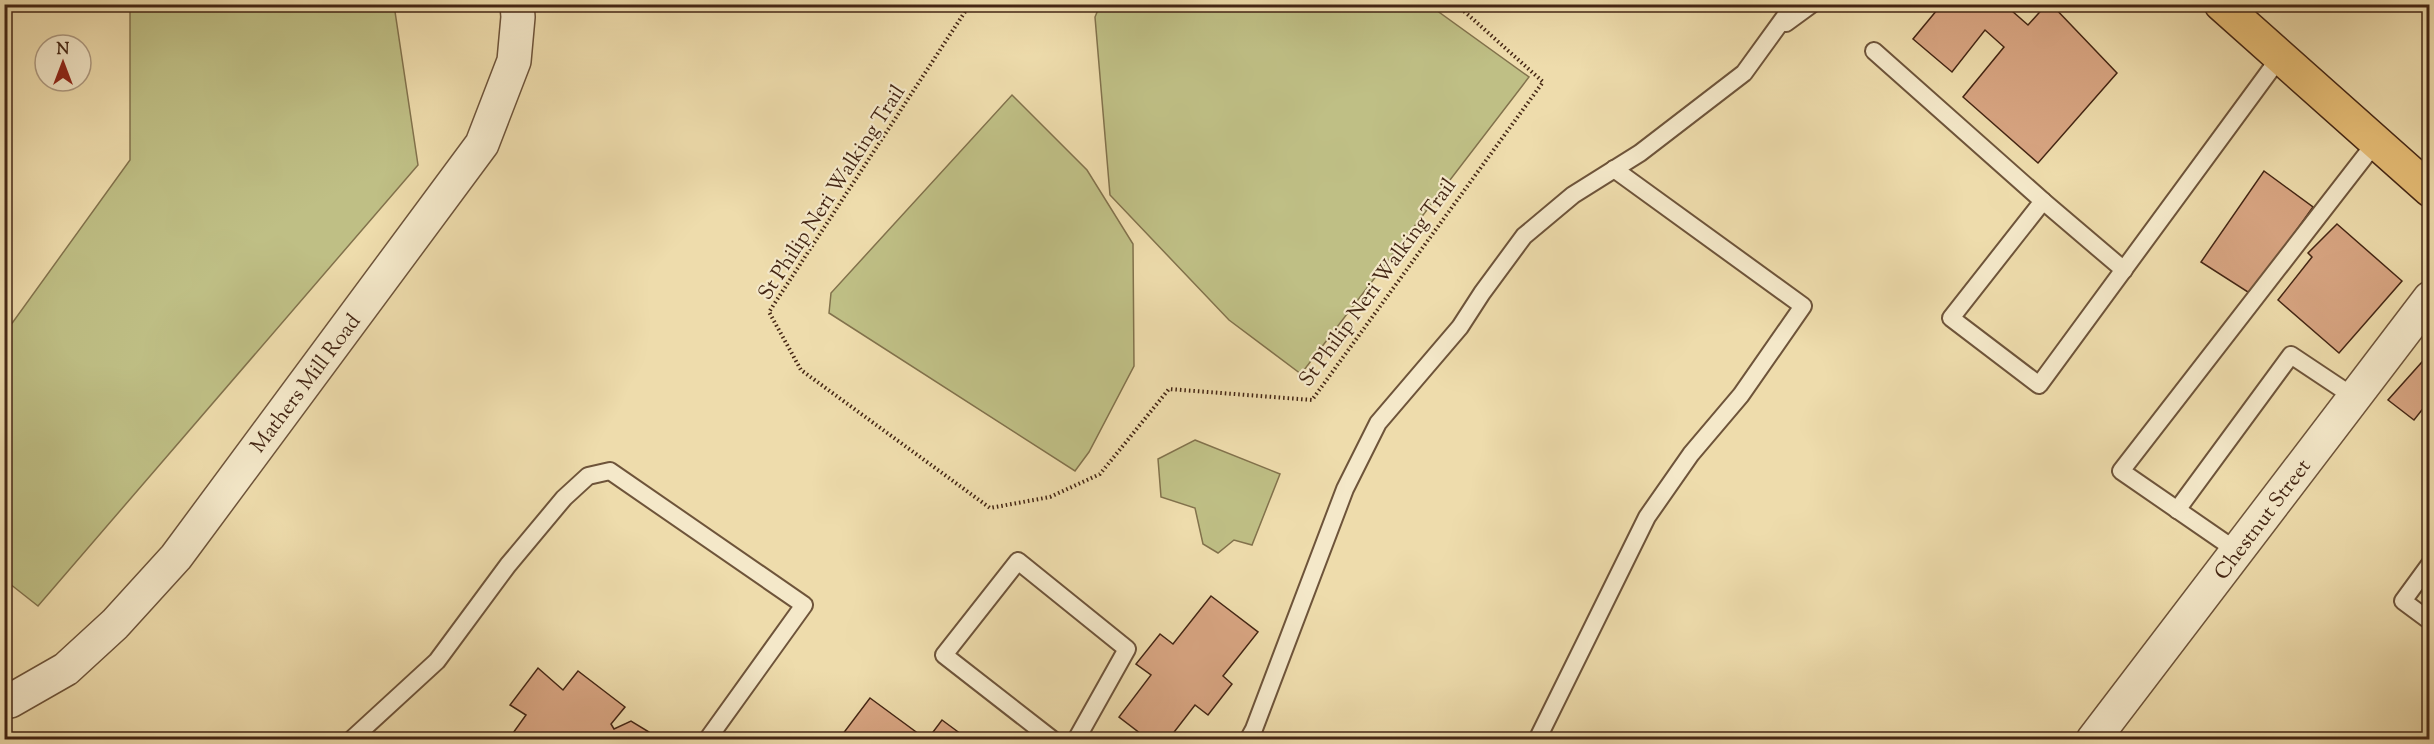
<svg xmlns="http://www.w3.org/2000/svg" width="2434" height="744" viewBox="0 0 2434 744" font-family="'Sorts Mill Goudy',serif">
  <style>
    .green { fill: #bfbf85; stroke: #82724c; stroke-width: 1.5 }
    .building { fill: #d8a582; stroke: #442614; stroke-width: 1.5 }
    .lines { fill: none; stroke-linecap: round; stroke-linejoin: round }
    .service-casing { stroke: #6e543a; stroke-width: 20 }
    .minor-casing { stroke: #6e543a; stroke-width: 36 }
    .primary-casing { stroke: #442614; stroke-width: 36 }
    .path { stroke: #442614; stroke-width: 4; stroke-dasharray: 1.5 3; stroke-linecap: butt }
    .service { stroke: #f4e8c9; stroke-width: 16 }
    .minor { stroke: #f4e8c9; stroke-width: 33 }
    .primary { stroke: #e7be76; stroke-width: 33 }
    .labels { text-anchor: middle; stroke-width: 4.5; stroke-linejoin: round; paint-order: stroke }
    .street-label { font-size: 21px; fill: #442614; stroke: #f4e8c9 }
  </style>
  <rect width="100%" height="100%" fill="#eedcac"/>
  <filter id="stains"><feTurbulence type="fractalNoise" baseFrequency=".00333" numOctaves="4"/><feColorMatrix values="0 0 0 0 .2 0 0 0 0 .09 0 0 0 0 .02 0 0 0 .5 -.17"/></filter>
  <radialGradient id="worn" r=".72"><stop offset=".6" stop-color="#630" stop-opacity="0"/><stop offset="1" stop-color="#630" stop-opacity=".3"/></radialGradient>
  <g class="green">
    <path d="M130 5H394L418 165 38 606 5 580V333L130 160Z"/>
    <path d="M1100 5H1429L1529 77 1301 374 1229 320 1110 195 1095 17Z"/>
    <path d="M1012 95 1087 170 1133 244 1134 366 1089 452 1075 471 829 313 831 293Z"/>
    <path d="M1195 440 1280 474 1252 545 1234 540 1218 553 1203 544 1195 508 1161 497 1158 459Z"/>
  </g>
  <g class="building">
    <path d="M1942 4H2004L2028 25 2047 4H2051L2117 73 2038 163 1963 97 2004 47 1985 30 1952 72 1913 39Z"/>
    <path d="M2264 171 2313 207 2251 294 2201 262Z"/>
    <path d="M2337 224 2402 281 2339 353 2278 300 2312 257 2308 253Z"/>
    <path d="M2430 353V410L2425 406 2414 420 2388 400Z"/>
    <path d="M1211 596 1258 632 1223 676 1232 684 1208 715 1195 705 1168 740H1149L1119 717 1151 675 1136 664 1160 634 1173 644Z"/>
    <path d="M538 668 563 690 578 671 625 707 611 724 614 729 631 721 649 732 651 740H508L526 715 510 705Z"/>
    <path d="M870 698 927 740H849L842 735Z"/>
    <path d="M942 720 969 740H927Z"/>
  </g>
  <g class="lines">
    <g class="service-casing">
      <g id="service">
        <path d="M1786 23 1812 4"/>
        <path d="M1874 51 2043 201 1951 318 2039 385 2280 57"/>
        <path d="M2043 201 2124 270"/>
        <path d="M2177 510 2291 355 2354 397"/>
        <path d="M2237 551 2121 471 2376 142"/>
        <path d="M2430 564 2403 601 2430 621"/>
        <path d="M351 740 437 661 508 565 564 498 588 476 610 471 804 605 707 740"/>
        <path d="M1053 740 944 655 1018 561 1127 649 1076 740"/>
        <path d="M1248 740 1254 729 1345 489 1378 423 1460 327 1482 293 1524 236 1573 195 1640 153 1744 73 1794 4"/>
        <path d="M1537 740 1647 517 1691 454 1741 395 1803 306 1614 169"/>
      </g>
    </g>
    <g class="minor-casing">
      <g id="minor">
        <path d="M4 702 10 701 66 669 115 624 176 557 482 144 514 61 518 17 517 4"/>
        <path d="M2093 740 2430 298"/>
      </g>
    </g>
    <g class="primary-casing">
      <path id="primary" d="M2221 4 2430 190"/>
    </g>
    <path class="path" d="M970 4 769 312 801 370 990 508 1050 497 1100 474 1169 389 1312 400 1543 82 1456 4"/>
    <use href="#service" class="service"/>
    <use href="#minor" class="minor"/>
    <use href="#primary" class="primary"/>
  </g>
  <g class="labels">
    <g class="street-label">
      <text transform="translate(831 192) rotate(-57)" y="7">St Philip Neri Walking Trail</text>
      <text transform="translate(1377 282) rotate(-54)" y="7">St Philip Neri Walking Trail</text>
      <text transform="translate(305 383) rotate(-53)" y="7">Mathers Mill Road</text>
      <text transform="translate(2262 519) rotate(-53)" y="7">Chestnut Street</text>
    </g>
  </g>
  <rect width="2434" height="744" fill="none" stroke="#eedcac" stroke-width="24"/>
  <rect x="6" y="6" width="2422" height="732" fill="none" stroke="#442614" stroke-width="3"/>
  <rect x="12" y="12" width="2410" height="720" fill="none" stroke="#442614" stroke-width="1.5"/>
  <g transform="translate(63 63)"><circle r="28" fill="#f4e8c9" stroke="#ae9a81" stroke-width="1.5"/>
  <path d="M0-4.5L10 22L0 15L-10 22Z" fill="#8f2418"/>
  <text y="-9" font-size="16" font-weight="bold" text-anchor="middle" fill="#442614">N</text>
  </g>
  <rect width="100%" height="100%" filter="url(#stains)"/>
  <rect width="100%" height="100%" fill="url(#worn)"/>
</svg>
